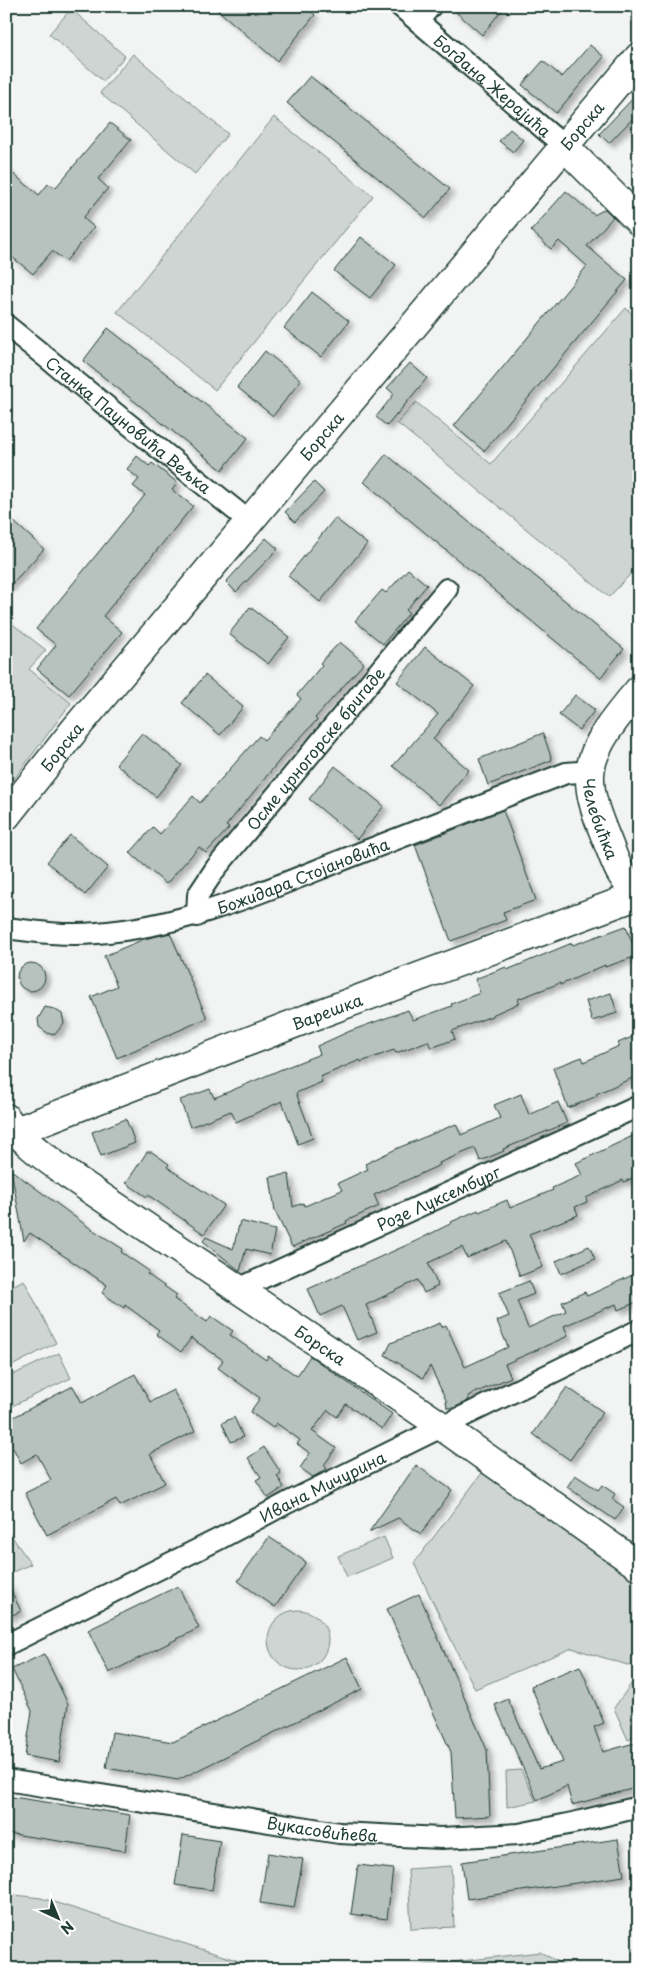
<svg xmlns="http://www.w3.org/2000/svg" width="645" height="1975" font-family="'Playpen Sans',sans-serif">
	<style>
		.green { fill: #ced5d3; stroke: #768984 }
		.building { fill: #b7c1bd; stroke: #1f3d34; filter: url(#shadow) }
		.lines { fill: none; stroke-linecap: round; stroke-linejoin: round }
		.street-casing { stroke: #1f3d34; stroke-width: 24 }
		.secondary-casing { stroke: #1f3d34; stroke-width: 31 }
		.street { stroke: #fff; stroke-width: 20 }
		.secondary { stroke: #fff; stroke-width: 28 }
		.labels { text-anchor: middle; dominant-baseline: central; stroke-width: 4.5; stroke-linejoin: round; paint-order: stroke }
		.street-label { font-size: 16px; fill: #1f3d34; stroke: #fff }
	</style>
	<defs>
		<filter id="shadow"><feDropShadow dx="4.5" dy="4.5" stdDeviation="2.5" flood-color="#0004"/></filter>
	</defs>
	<rect width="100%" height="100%" fill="#f2f3f3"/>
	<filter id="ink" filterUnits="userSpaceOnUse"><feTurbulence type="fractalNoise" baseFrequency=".02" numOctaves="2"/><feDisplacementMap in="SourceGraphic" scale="10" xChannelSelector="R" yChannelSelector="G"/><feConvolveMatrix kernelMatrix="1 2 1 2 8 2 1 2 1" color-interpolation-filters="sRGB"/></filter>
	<g filter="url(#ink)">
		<!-- green -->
		<g class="green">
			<path d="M71,9L125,56L103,81L49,34Z"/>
			<path d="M133,54L228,134L195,174L100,93Z"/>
			<path d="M274,117L373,196L215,390L117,312Z"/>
			<path d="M626,308L639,321V565L609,597L397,423L416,402L491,464Z"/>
			<path d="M6,619L46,650L29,669L71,703L6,790Z"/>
			<path d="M24,1280L56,1343L6,1369V1289Z"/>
			<path d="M59,1353L71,1378L12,1406L6,1395V1378Z"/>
			<path d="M482,1473L597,1550L639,1582V1665L634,1667L572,1648L475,1689L414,1563Z"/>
			<path d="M6,1528L31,1564L6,1575Z"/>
			<path d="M384,1537L393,1558L347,1577L338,1556Z"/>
			<circle cx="298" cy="1640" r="30"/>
			<path d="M639,1676V1736L628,1740L614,1708L636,1677Z"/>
			<path d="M521,1770L536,1801L507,1807L506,1771Z"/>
			<path d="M451,1866L454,1927L411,1929L408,1869Z"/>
			<path d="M6,1894L41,1898L264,1969H6Z"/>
			<path d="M540,1952L571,1969H391Z"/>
		</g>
		<!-- building -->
		<g class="building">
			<path d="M213,6H305L315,15L277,61Z"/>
			<path d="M449,6H505L482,35Z"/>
			<path d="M590,45L604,57L556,113L522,85L543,61L562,77Z"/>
			<path d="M310,76L450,189L426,218L287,103Z"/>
			<path d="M639,92V112L609,143L599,134Z"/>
			<path d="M110,123L131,140L98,179L108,188L83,218L94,227L66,261L52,251L33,274L6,252V168L39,195L48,184L56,187Z"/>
			<path d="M510,129L523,140L513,152L499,141Z"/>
			<path d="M566,191L594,215L605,209L613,217L587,246L627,280L484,451L454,426L587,266L559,241L551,249L531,231Z"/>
			<path d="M361,237L396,265L370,298L334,271Z"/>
			<path d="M312,292L349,321L321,357L284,328Z"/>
			<path d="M108,328L248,438L222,470L83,361Z"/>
			<path d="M265,351L301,380L273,416L237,387Z"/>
			<path d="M410,363L427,378L387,426L376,417L394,394L387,388Z"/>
			<path d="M386,454L624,649L600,678L364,482Z"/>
			<path d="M137,456L149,466L152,463L178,483L172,490L193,506L103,616L122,632L69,695L37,669L56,645L36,629L145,495L133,486L139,479L127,469Z"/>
			<path d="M314,482L324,492L295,522L285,512Z"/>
			<path d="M335,518L367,544L320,602L288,576Z"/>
			<path d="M12,520L44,549L6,590V526Z"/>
			<path d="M266,538L278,549L236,592L226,582Z"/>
			<path d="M408,569L427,585L406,610L409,613L383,644L355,621L382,590L386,593Z"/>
			<path d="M250,607L289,637L268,664L229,634Z"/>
			<path d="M340,642L364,663L315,718L317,720L283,756L226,826L229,828L206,853L199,847L166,884L130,853L153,827L160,834L193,796L200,803L259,736L264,740L301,699L297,695L322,665L320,663Z"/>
			<path d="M425,647L474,686L433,739L469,770L439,805L393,766L438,714L397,682Z"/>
			<path d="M205,675L243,707L220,735L182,703Z"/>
			<path d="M575,695L595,710L579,730L559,715Z"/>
			<path d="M142,733L182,765L156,797L116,764Z"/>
			<path d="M543,733L552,760L488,785L479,759Z"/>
			<path d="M335,766L384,806L357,839L309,799Z"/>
			<path d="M503,810L536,900L503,912L506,920L451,941L415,845Z"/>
			<path d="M70,835L108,867L85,895L47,862Z"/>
			<path d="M626,926L637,956L605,967V965L560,985V983L518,999L519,1003L492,1015V1016L452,1031L455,1039L431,1048L428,1041L396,1053L394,1050L361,1062L360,1060L320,1077L322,1082L296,1093L313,1138L298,1144L282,1101L236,1122L231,1111L190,1127L180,1100L210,1089L214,1098L282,1069L320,1054L317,1046L350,1031L408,1010L413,1020L452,1006L451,1004L480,993L475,979L506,967L507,970L572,943L573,945Z"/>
			<path d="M170,933L207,1018L117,1058L91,997L117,986L104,956L144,939Z"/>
			<circle cx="31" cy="977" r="14"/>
			<path d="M611,993L617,1013L592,1021L586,1001Z"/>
			<path d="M45,1007L54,1009L62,1014L64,1023L56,1033L49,1034L39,1027L38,1019Z"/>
			<path d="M639,1034V1075L596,1094L597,1096L568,1108L553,1068L582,1057L584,1062L619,1046L618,1043Z"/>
			<path d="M521,1094L529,1115L558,1102L567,1123L503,1149L504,1151L480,1161L475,1148L439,1163L440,1165L374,1195L379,1206L346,1221L347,1223L292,1247L275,1211L270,1177L289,1174L293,1207L303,1203L305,1206L342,1190L338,1183L368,1169L365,1164L398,1148L456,1124L461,1135L500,1118L494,1105Z"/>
			<path d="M126,1119L135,1143L101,1156L92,1132Z"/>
			<path d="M639,1133V1175L624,1182L623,1180L586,1198L587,1202L575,1207L578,1215L529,1234L543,1267L520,1276L506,1241L467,1258L462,1247L428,1263L438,1286L424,1293L418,1280L366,1305L377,1332L357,1340L342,1306L320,1316L308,1289L416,1241L452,1223L451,1222L478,1210L479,1212L507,1200L510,1208L553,1190L552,1188L582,1175L576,1163Z"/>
			<path d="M147,1152H152L169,1164L167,1167L224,1205L204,1234L148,1195L147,1197L126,1183Z"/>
			<path d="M11,1170L90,1228L123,1249L121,1252L149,1271L147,1274L177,1295L174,1299L207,1322L211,1316L233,1331L230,1335L266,1360L268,1356L297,1376L310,1356L392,1414L382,1429L346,1404L337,1417L328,1410L312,1431L336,1448L324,1465L327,1469L313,1477L300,1468L310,1453L297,1444L300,1440L276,1423L273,1428L250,1412L260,1398L218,1368L223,1360L191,1338L181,1352L156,1334L159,1330L125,1305L124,1308L102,1293L107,1285L30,1233L24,1241Z"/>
			<path d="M240,1221L275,1230L270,1255L246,1249L240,1271L203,1241L206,1237L233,1249Z"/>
			<path d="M589,1246L595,1259L561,1274L556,1261Z"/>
			<path d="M639,1272V1301L618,1310L616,1304L564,1326L568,1336L505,1364L511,1377L468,1396L469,1400L454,1408H447L446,1400L430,1366L423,1378L385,1355L391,1343L440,1323L442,1327L446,1325L465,1367L508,1347L497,1321L509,1316L499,1293L529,1281L534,1294L517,1301L528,1328L566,1311L562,1302L585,1292L587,1296Z"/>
			<path d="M135,1374L150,1402L173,1390L195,1431L150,1454L165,1483L120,1506L116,1499L47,1535L25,1493L51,1480L37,1454L21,1463L6,1435V1421L73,1386L82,1403Z"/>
			<path d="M567,1387L603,1412L570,1460L533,1434Z"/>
			<path d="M234,1417L243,1437L231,1442L222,1423Z"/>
			<path d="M264,1447L281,1473L277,1476L284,1487L268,1498L256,1480L261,1477L248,1458Z"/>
			<path d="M416,1465L452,1490L421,1534L398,1518L369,1532Z"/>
			<path d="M575,1475L598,1490L602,1485L615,1494L612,1499L624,1507L615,1520L567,1487Z"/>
			<path d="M269,1537L306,1562L275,1607L238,1581Z"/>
			<path d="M6,1580L21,1611L6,1618Z"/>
			<path d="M178,1586L199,1628L109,1673L88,1630Z"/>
			<path d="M419,1594L487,1750L490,1816L455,1818L451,1752L387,1609Z"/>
			<path d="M44,1654L68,1704L59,1762L25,1756L32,1711L12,1669Z"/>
			<path d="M347,1657L362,1689L178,1780L106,1768L112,1732L173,1742Z"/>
			<path d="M580,1666L604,1723L594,1727L603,1752L634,1743L639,1761V1787L572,1805L567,1786L537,1800L495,1705L508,1699L539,1769L563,1762L531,1686Z"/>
			<path d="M6,1796L130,1815L125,1851L6,1833Z"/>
			<path d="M183,1835L220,1841L212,1890L175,1885Z"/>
			<path d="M618,1839L624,1876L467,1899L462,1862Z"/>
			<path d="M268,1853L303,1859L294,1908L260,1903Z"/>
			<path d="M358,1865L393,1869L387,1919L351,1914Z"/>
		</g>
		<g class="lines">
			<!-- street casing -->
			<g class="street-casing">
				<g id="street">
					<path id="s1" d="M400,6L564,146"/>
					<path d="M418,21L431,6"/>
					<path id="s2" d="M6,325L250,522"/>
					<path id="s3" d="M197,916L198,895L216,868L447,589"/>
					<path id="s4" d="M6,928C36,932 67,936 97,933C189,926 266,890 350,857C422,829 494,801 566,773L579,772L590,774"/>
					<path id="s5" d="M238,1289L639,1106"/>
					<path id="s6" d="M6,1645L221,1538L289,1502L639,1330"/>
					<path id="s7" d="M6,1780L339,1833L441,1838L519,1834L573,1823L639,1807"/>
				</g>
			</g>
			<!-- secondary casing -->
			<g class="secondary-casing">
				<g id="secondary">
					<path d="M564,146L639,221"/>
					<path id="s8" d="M639,690C620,712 591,745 590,775C589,800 601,825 610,848C616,864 623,884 639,892"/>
					<path id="s9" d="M6,816L76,728L639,57"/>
					<path id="s10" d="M6,1118C23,1143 46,1158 69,1175L443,1427L639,1566"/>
					<path id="s11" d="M6,1135L327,1011L639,895"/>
				</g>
			</g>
			<!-- street -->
			<use href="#street" class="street"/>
			<!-- secondary -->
			<use href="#secondary" class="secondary"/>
		</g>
	</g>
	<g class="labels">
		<!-- street labels -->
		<g class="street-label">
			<text stroke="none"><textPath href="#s1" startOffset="122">Богдана Жерајића</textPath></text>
			<text stroke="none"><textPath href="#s9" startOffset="899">Борска</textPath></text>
			<text stroke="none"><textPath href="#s2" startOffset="158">Станка Пауновића Вељка</textPath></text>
			<text stroke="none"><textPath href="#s9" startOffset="494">Борска</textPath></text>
			<text stroke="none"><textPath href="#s9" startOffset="89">Борска</textPath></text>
			<text stroke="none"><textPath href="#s3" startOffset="209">Осме црногорске бригаде</textPath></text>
			<text stroke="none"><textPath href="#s8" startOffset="145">Челебићка</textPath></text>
			<text stroke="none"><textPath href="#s4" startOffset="306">Божидара Стојановића</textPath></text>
			<text stroke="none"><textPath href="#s11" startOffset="344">Варешка</textPath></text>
			<text stroke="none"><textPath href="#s5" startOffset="220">Розе Луксембург</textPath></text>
			<text stroke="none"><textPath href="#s10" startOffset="389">Борска</textPath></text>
			<text stroke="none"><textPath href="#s6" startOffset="354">Ивана Мичурина</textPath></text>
			<text stroke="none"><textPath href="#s7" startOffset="320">Вукасовићева</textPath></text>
		</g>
	</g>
	<!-- margin -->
	<rect width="645" height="1975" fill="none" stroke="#fff" stroke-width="25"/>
	<rect x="12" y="12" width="620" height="1950" fill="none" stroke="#1f3d34" stroke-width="2" filter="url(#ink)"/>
	<!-- north arrow -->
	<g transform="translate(58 1918) rotate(136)" stroke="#ffffff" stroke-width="4" paint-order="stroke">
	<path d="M0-4L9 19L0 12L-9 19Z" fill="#1f3d34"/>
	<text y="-8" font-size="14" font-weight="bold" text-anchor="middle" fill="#1f3d34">N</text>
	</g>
</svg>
